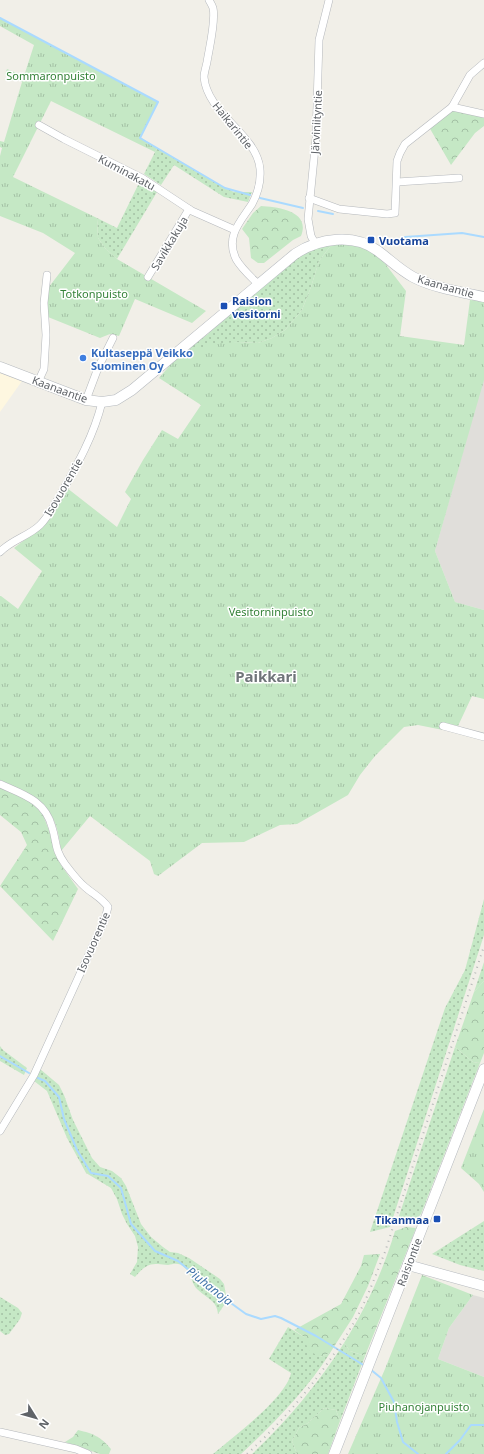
<svg xmlns="http://www.w3.org/2000/svg" width="484" height="1454" font-family="'Noto Sans',sans-serif">
	<style>
		.commercial { fill: #fef7e0 }
		.industrial { fill: #e0deda }
		.grass { fill: url(#grass-dots) }
		.forest { fill: url(#forest-crowns) }
		.park { fill: url(#park-tufts) }
		.lines { fill: none; stroke-linecap: round; stroke-linejoin: round }
		.stream { stroke: #aadaff; stroke-width: 2 }
		.street-casing { stroke: #b5b8bc; stroke-width: 8 }
		.secondary-casing { stroke: #b6babf; stroke-width: 11 }
		.street { stroke: #fff; stroke-width: 7 }
		.secondary { stroke: #fff; stroke-width: 10 }
		.rail { stroke: #b6b7b8; stroke-width: 2; stroke-dasharray: 1 5; stroke-linecap: butt }
		.transit-dot { fill: #1a4fb4; stroke: #fff; stroke-width: 1.5 }
		.shop-dot { fill: #3f7fe0; stroke: #fff; stroke-width: 1.5 }
		.labels { text-anchor: middle; dominant-baseline: central; stroke-width: 3; stroke-linejoin: round; paint-order: stroke }
		.park-label { font-size: 11px; fill: #348238; stroke: #fff }
		.street-label { font-size: 11px; fill: #5f6368; stroke: #fff }
		.transit-label { font-size: 11px; font-weight: bold; fill: #164399; stroke: #fff; text-anchor: start }
		.shop-label { font-size: 11px; font-weight: bold; fill: #366cbe; stroke: #fff; text-anchor: start }
		.water-label { font-size: 12px; font-style: italic; fill: #4174aa; stroke: #fff }
		.district-label { font-size: 15px; font-weight: bold; fill: #70757a; stroke: #fff }
	</style>
	<defs>
		<pattern id="grass-dots" width="8" height="8" patternUnits="userSpaceOnUse"><rect width="8" height="8" fill="#c5e8c5"/><path d="M2 2h.1M6 6h.1" fill="none" stroke="#a3c0a4" stroke-width="1.8" stroke-linecap="round"/></pattern>
		<pattern id="forest-crowns" width="20" height="18" patternUnits="userSpaceOnUse"><rect width="20" height="18" fill="#c5e8c5"/><path d="M2 6a3 3 0 1 1 6 0M12 15a3 3 0 1 1 6 0" fill="none" stroke="#a3c0a4"/></pattern>
		<pattern id="park-tufts" width="24" height="20" patternUnits="userSpaceOnUse"><rect width="24" height="20" fill="#c5e8c5"/><path d="M3 7l-1-3M5 7V3M7 7l1-3M15 17l-1-3M17 17v-4M19 17l1-3" fill="none" stroke="#a3c0a4"/></pattern>
	</defs>
	<rect width="100%" height="100%" fill="#f1efe8"/>
	<!-- commercial -->
	<path class="commercial" d="M0,373L22,381L0,412Z"/>
	<!-- industrial -->
	<g class="industrial">
		<path d="M483,380H484V610L455,602L435,551Z"/>
		<path d="M473,1295L484,1298V1377L438,1359L449,1328Z"/>
	</g>
	<!-- grass -->
	<g class="grass">
		<path d="M157,148L225,188L234,192H252L248,202L224,197L174,165L161,185L144,174Z"/>
		<path d="M140,181L157,192L117,259L105,248L98,238L97,218L117,228Z"/>
		<path d="M332,244L319,261L311,287L302,310L285,330L272,338L258,343L238,342L178,356L208,334L216,324L304,252Z"/>
		<path d="M484,899V935L390,1227L370,1232L445,1008L465,970Z"/>
		<path d="M484,962V981L474,992Z"/>
		<path d="M0,1046L3,1050L27,1068L24,1075L0,1061Z"/>
		<path d="M455,1047L473,1062L480,1063L421,1214L416,1220L406,1221L396,1225Z"/>
		<path d="M40,1069L59,1085L64,1095L73,1120L92,1158L100,1167L112,1171L121,1178L126,1186L141,1224L151,1237L163,1247L170,1252L178,1253L189,1258L220,1279L224,1284L227,1301L218,1314C217,1300 206,1298 197,1289C191,1283 192,1274 185,1268C179,1262 174,1264 168,1265C165,1265 161,1264 158,1264C147,1263 142,1269 135,1277L130,1274L137,1262L138,1247L135,1236L127,1224L122,1214L117,1199L111,1188L86,1173L67,1138L47,1091L34,1081Z"/>
		<path d="M484,1221V1271L460,1265L432,1254Z"/>
		<path d="M0,1297L18,1308L22,1313L20,1319L9,1334L5,1335L0,1331Z"/>
		<path d="M288,1327L304,1337L320,1357L330,1353C306,1391 274,1423 241,1454H213C233,1437 286,1398 291,1373L269,1359Z"/>
		<path d="M344,1343L350,1351L365,1356L340,1421L336,1410L324,1408L308,1423L299,1428L292,1441L297,1454H252C287,1421 318,1384 344,1343Z"/>
	</g>
	<!-- forest -->
	<g class="forest">
		<path d="M450,109L484,113V126L475,133L451,165L429,127Z"/>
		<path d="M261,206C278,207 311,211 301,236L293,240L264,263H258L251,258L249,238L242,229L253,213Z"/>
		<path d="M0,787L35,803L43,815L50,833L54,851L61,865L78,889L53,941L0,886L27,845L21,832L0,815Z"/>
		<path d="M484,981V1053L480,1063L473,1062L455,1047L474,992Z"/>
		<path d="M406,1227L416,1228L365,1356L350,1351L344,1343C366,1308 383,1271 395,1231Z"/>
		<path d="M380,1254L368,1286L353,1317L330,1353L320,1357L308,1350L304,1337L294,1330L341,1304L361,1266L364,1255Z"/>
		<path d="M324,1408L336,1410L340,1421L328,1454H297L292,1441L299,1428L308,1423Z"/>
		<path d="M78,1430C94,1434 100,1436 111,1449L109,1454H100L65,1442L73,1437Z"/>
	</g>
	<!-- park -->
	<g class="park">
		<path d="M0,18L158,102L140,137L157,148L155,152L51,101L13,177L97,218L98,238L105,248L117,259L206,311L192,323L135,299L119,336L110,334L100,338L48,317L45,292L75,253L43,233L0,216V156L2,148L0,147V141L4,142L22,82L5,74L7,69L24,76L34,45L0,26Z"/>
		<path d="M332,244L359,246L380,257L406,291L400,336L464,345L470,300L484,301V380L435,551L455,602L484,610V699L472,696L458,726L444,723L443,730L418,725L404,727L375,756L360,775L348,795L297,824L280,825L244,842L202,843L158,876L154,874L150,861L90,816L61,851C60,844 59,836 57,829C50,801 24,791 0,780V596H1L18,609L42,571L14,548L39,529L67,488L117,527L131,499L125,492L143,460L162,430L178,439L201,405L159,378L178,356L211,344L238,342L258,343L272,338L285,330L302,310L311,287L319,261Z"/>
		<path d="M484,1109V1192L479,1184L461,1168Z"/>
		<path d="M422,1275L473,1295L449,1328L438,1359L484,1377V1454H348L385,1369Z"/>
	</g>
	<g class="lines">
		<!-- stream -->
		<g class="stream">
			<path d="M0,18L158,102L140,138L225,188L250,195"/>
			<path d="M260,198L303,208"/>
			<path d="M318,211L333,214"/>
			<path d="M405,237L462,233L484,237"/>
			<path d="M0,1056L29,1073"/>
			<path d="M38,1078L45,1081L59,1097L64,1119L77,1150L91,1173L108,1176L121,1188L131,1224L155,1251L178,1261L217,1293L246,1314L261,1319L275,1316L281,1318L316,1336L365,1366"/>
			<path d="M370,1369L381,1378L394,1402L397,1422L403,1442L418,1454"/>
			<path d="M446,1454L460,1440L471,1425H484"/>
		</g>
		<!-- street casing -->
		<g class="street-casing">
			<g id="street">
				<path d="M209,0C210,2 212,5 213,8C216,21 209,49 207,62C206,67 204,73 204,77C207,114 257,134 260,169C261,181 258,193 252,204C241,221 225,236 236,259C241,268 251,277 258,284"/>
				<path d="M452,107L484,114"/>
				<path d="M39,125L64,139L142,178L192,211L235,230"/>
				<path d="M397,182L459,178"/>
				<path d="M309,198L339,209L387,214L395,213L397,161L400,153L405,144L452,107L470,75L484,63"/>
				<path d="M315,243L311,236L308,219L316,138L319,40L329,0"/>
				<path d="M148,277L189,209"/>
				<path d="M38,382L44,369L46,335L44,303L47,275"/>
				<path d="M86,400L98,368L113,338"/>
				<path d="M0,552C11,540 29,536 40,525C48,517 54,506 59,497C76,467 94,436 102,402"/>
				<path d="M443,726L484,737"/>
				<path d="M0,784C22,794 45,800 52,827C57,842 54,849 65,864C71,872 78,881 85,887C93,894 102,898 108,907L105,919L34,1075L0,1131"/>
				<path d="M0,1432L76,1449L88,1454"/>
			</g>
		</g>
		<!-- secondary casing -->
		<g class="secondary-casing">
			<g id="secondary">
				<path d="M0,367L86,400L102,402L116,400L132,390L295,254C319,238 354,233 378,251C390,260 400,270 413,277C434,288 461,292 484,297"/>
				<path d="M408,1265L484,1286"/>
				<path d="M334,1454L484,1069"/>
			</g>
		</g>
		<!-- street -->
		<use href="#street" class="street"/>
		<!-- secondary -->
		<use href="#secondary" class="secondary"/>
		<!-- rail -->
		<path class="rail" d="M247,1454C290,1415 327,1369 356,1319C368,1297 376,1274 385,1252L484,946"/>
	</g>
	<!-- markers -->
	<g class="transit-dot">
		<rect x="367" y="236" width="8" height="8" rx="2"/>
		<rect x="220" y="302" width="8" height="8" rx="2"/>
		<rect x="433" y="1215" width="8" height="8" rx="2"/>
	</g>
	<circle class="shop-dot" cx="83" cy="358" r="4"/>
	<g class="labels">
		<!-- park labels -->
		<g class="park-label">
			<text x="51" y="75">Sommaronpuisto</text>
			<text x="94" y="293">Totkonpuisto</text>
			<text x="271" y="611">Vesitorninpuisto</text>
			<text x="424" y="1406">Piuhanojanpuisto</text>
		</g>
		<!-- street labels -->
		<g class="street-label">
			<text transform="translate(316 122) rotate(-87)">Järviniityntie</text>
			<text transform="translate(233 125) rotate(51)">Haikarintie</text>
			<text transform="translate(127 172) rotate(28)">Kuminakatu</text>
			<text transform="translate(169 243) rotate(-59)">Savikkakuja</text>
			<text transform="translate(446 286) rotate(16)">Kaanaantie</text>
			<text transform="translate(60 389) rotate(20)">Kaanaantie</text>
			<text transform="translate(63 487) rotate(-60)">Isovuorentie</text>
			<text transform="translate(93 942) rotate(-66)">Isovuorentie</text>
			<text transform="translate(409 1262) rotate(-69)">Raisiontie</text>
		</g>
		<!-- transit labels -->
		<g class="transit-label">
			<text x="379" y="240">Vuotama</text>
			<text x="232" y="300">Raision<tspan x="232" dy="13">vesitorni</tspan></text>
			<text x="429" y="1219" text-anchor="end">Tikanmaa</text>
		</g>
		<!-- shop labels -->
		<g class="shop-label">
			<text x="91" y="352">Kultaseppä Veikko<tspan x="91" dy="13">Suominen Oy</tspan></text>
		</g>
		<!-- water labels -->
		<g class="water-label">
			<text transform="translate(210 1286) rotate(38)">Piuhanoja</text>
		</g>
		<!-- district labels -->
		<g class="district-label">
			<text x="266" y="676">Paikkari</text>
		</g>
	</g>
	<!-- north arrow -->
	<g transform="translate(36 1418) rotate(127)" stroke="#ffffff" stroke-width="3" paint-order="stroke">
	<path d="M0-3L7 15L0 10L-7 15Z" fill="#5f6368"/>
	<text y="-6" font-size="11" font-weight="bold" text-anchor="middle" fill="#5f6368">N</text>
	</g>
</svg>
